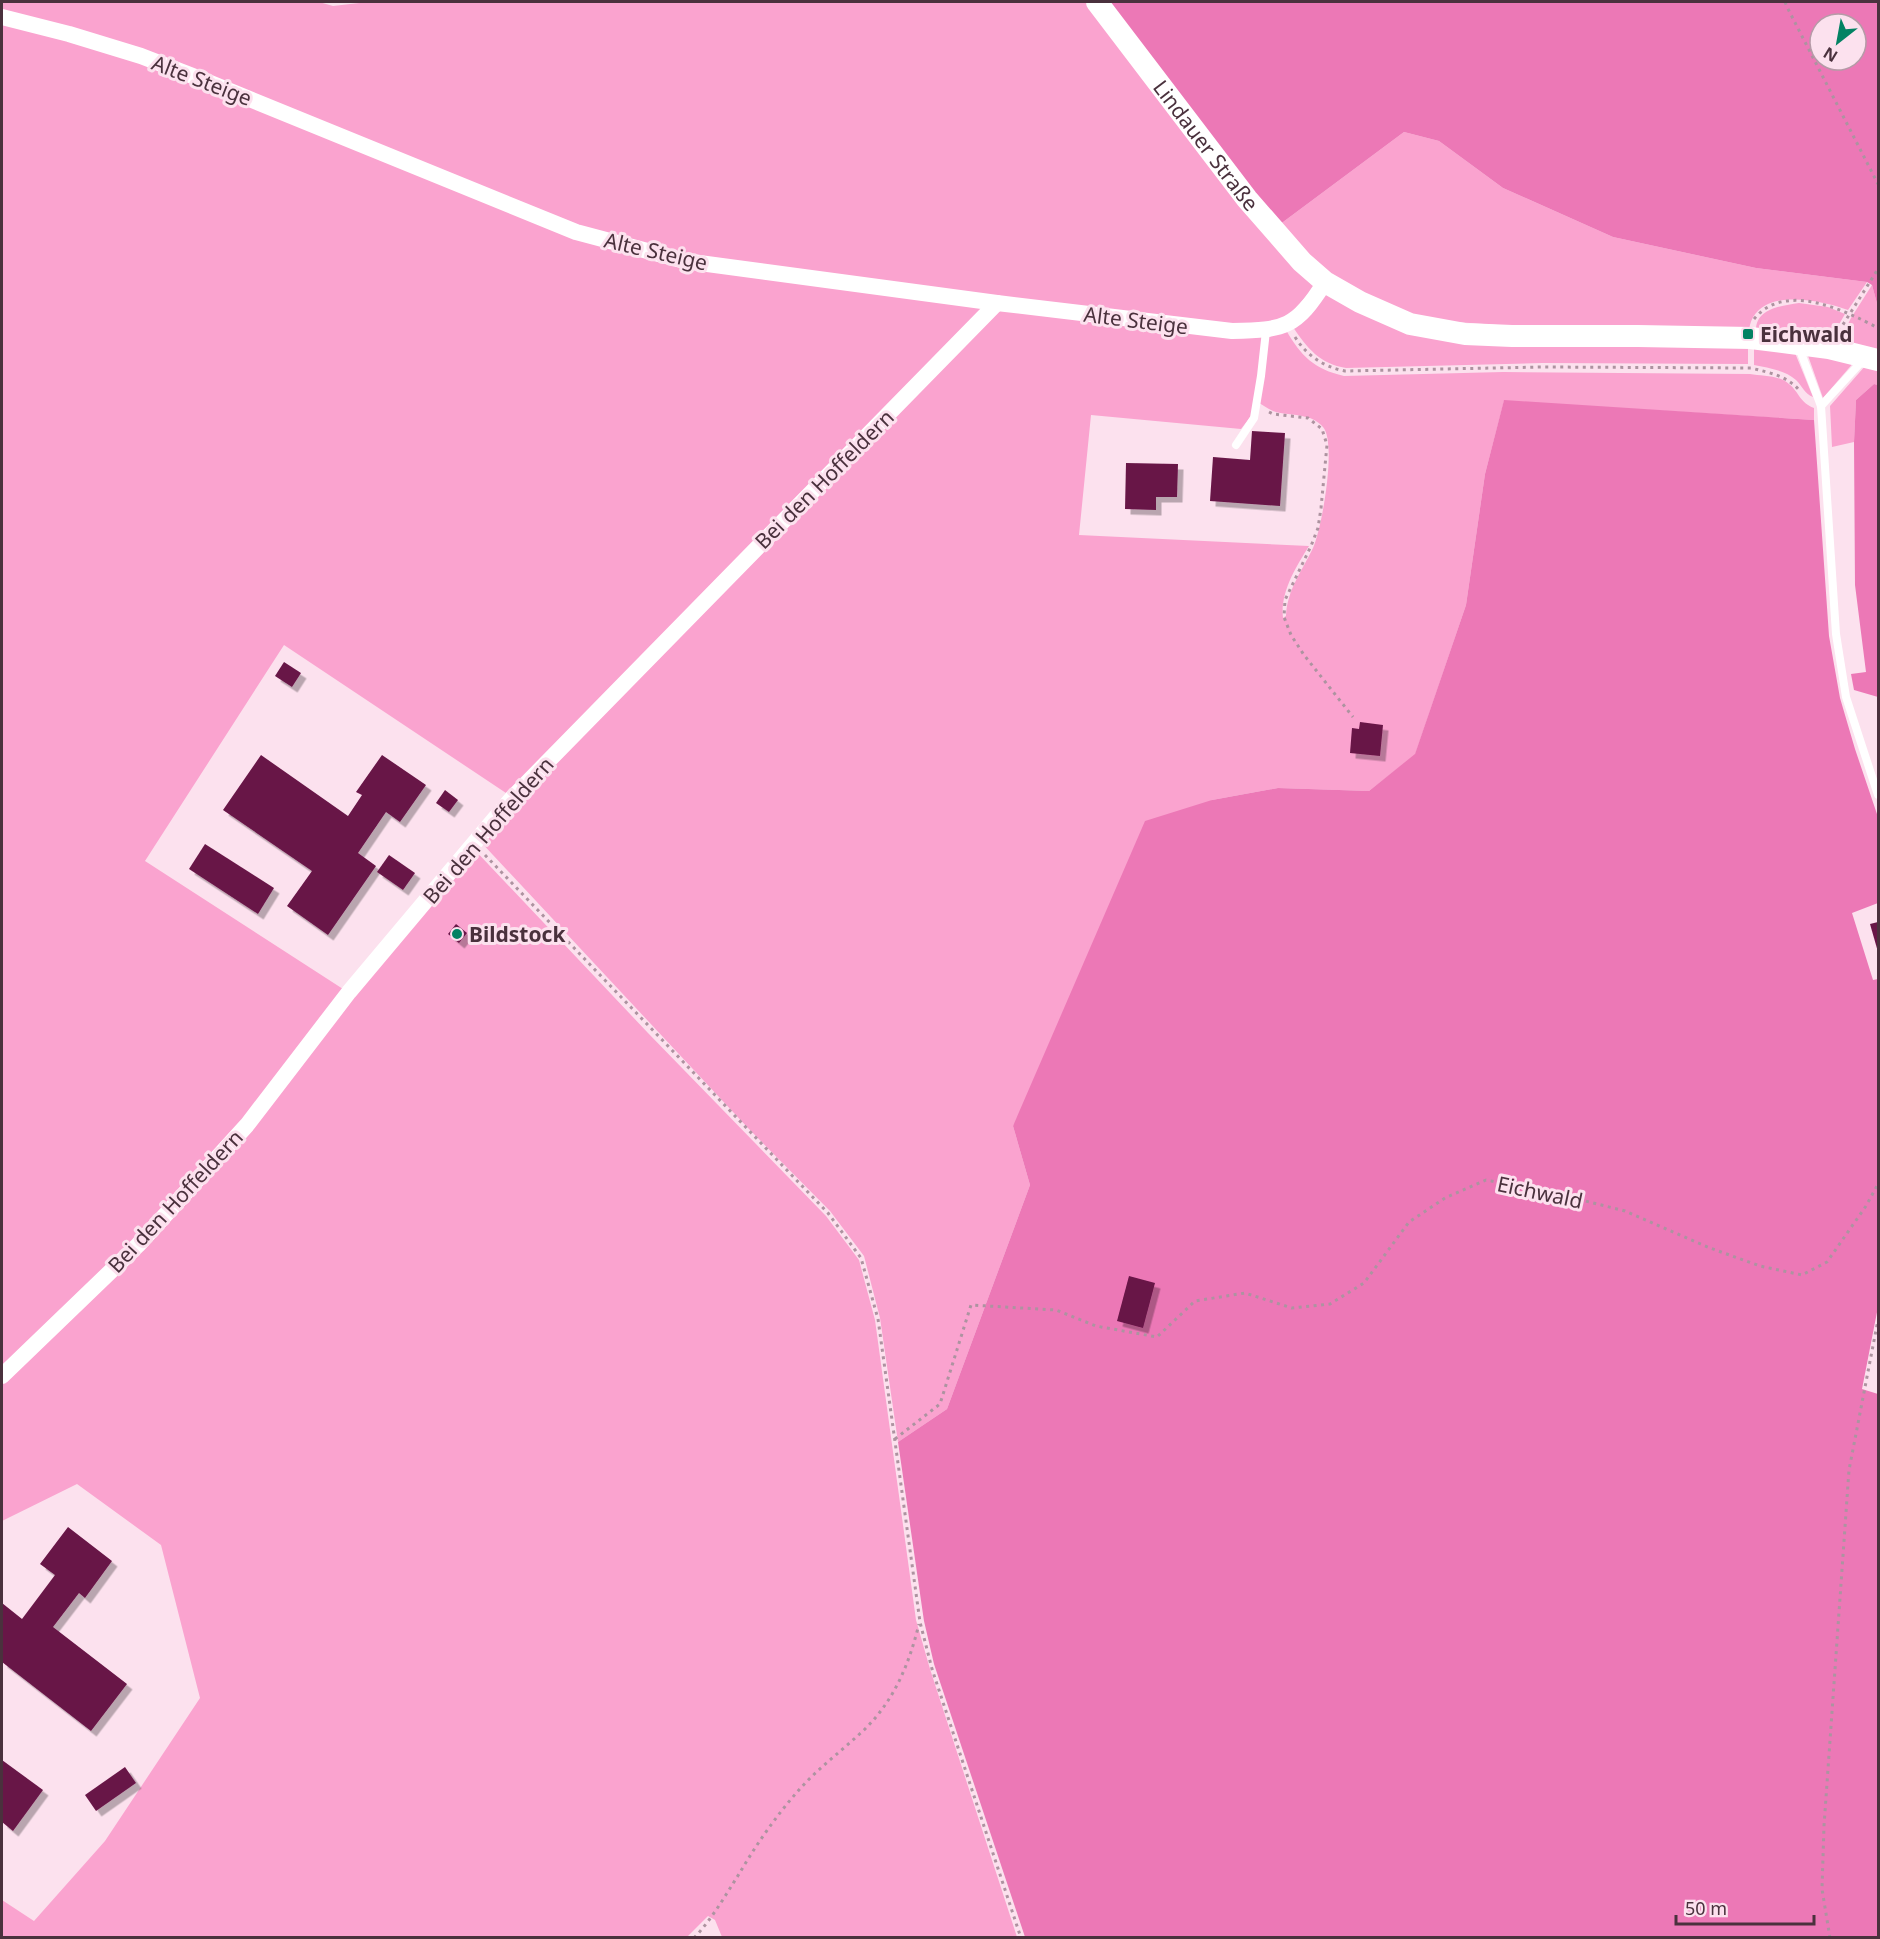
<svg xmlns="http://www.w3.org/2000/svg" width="1880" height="1939" font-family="'Noto Sans',sans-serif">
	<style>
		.green { fill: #faa3cf }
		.forest { fill: #ec78b6; fill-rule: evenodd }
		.building { fill: #681547; filter: url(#shadow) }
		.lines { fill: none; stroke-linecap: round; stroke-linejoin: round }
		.path { stroke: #ad93a0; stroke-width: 3; stroke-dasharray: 3 4.5; stroke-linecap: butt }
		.service { stroke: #fff; stroke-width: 8 }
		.minor { stroke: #fff; stroke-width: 16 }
		.secondary { stroke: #fff; stroke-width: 22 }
		.poi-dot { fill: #038263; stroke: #fce1ee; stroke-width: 2 }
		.labels { text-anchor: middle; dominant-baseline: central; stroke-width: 6; stroke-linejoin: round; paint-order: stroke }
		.street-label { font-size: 21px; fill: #4a313d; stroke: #fce1ee }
		.poi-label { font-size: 21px; font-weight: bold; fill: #4a313d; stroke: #fce1ee; text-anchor: start }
	</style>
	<defs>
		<filter id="shadow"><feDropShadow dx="5.5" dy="5.5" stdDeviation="0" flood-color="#0004"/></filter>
	</defs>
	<rect width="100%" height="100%" fill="#fce1ee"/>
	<!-- green -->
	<g class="green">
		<path d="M2,2H319L333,6L368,2H1088L1317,284L1284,321L1232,327L686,257L577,228L205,75L2,13Z"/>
		<path d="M2,23L139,61L574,238L988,307L509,795L284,645L145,861L343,989L242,1122L134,1241L2,1369Z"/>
		<path d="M1404,132L1439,141L1503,188L1613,237L1756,268L1867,282L1848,310C1819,299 1754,286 1749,331H1583L1414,319L1328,277L1279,225Z"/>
		<path d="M1872,285L1878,307V352L1839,342L1851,318Z"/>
		<path d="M1327,291L1407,329L1748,345V364L1542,363L1346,368C1320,364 1307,348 1293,327Z"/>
		<path d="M1799,303L1828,307L1845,314L1830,340L1756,330C1756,308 1781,306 1799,303Z"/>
		<path d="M999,308L1262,336L1259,376L1251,416L1241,429L1091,415L1079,535L1309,546C1296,567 1280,592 1283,618L1286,616C1287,590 1302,571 1313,548C1322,528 1337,443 1323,427C1311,413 1292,416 1276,412C1270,410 1264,406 1259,403L1269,334L1286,330C1301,356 1314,369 1344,376L1503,372L1750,374C1762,376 1779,375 1789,384C1799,392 1800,403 1814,408V420L1504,401L1485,474L1466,605L1415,755L1369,791L1278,788L1212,800L1013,1126L1030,1185L947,1409L898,1442L880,1318L864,1256L830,1211L748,1128L479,840Z"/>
		<path d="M1754,344L1793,348L1813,397C1805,394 1802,386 1796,380C1785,370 1768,368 1754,365Z"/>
		<path d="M1806,350L1855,361L1823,398Z"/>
		<path d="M1866,365L1878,369V385L1874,384L1856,400L1854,442L1832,447L1830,406Z"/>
		<path d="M472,847L648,1033L826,1216L859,1260L875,1320L916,1620L930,1669L1017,1937H722L715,1920L708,1916L687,1937L682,1938L2,1937V1900L34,1921L105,1841L200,1698L161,1545L77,1484L2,1521V1383L141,1249Z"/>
	</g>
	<!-- forest -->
	<g class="forest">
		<path d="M1103,2H1878V307L1872,285L1867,282L1756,268L1613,237L1503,188L1439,141L1404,132L1279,225ZM1820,24H1856V60H1820Z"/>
		<path d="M1874,384L1878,385V697L1854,690L1851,674L1866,672L1855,585L1854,442L1856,400Z"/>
		<path d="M1504,400L1814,420L1829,636L1840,698L1855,749L1878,817V903L1852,913L1873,980L1878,979V1307L1862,1389L1878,1394V1937H1025L934,1664L924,1621L898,1442L947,1409L1030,1185L1013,1126L1145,821L1212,800L1278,788L1369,791L1415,754L1466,605L1485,474Z"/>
	</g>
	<!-- building -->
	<g class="building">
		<path d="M1252,431L1285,433L1280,506L1210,501L1213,457L1250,460Z"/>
		<path d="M1126,463L1178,464L1177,497H1156V510L1125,509Z"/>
		<path d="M284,662L301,673L292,687L275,676Z"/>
		<path d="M1360,722L1383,725L1380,756L1350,753L1352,728L1359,729Z"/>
		<path d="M261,755L348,816L362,795L356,792L382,755L426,785L400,822L386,812L358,853L376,866L328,935L287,906L312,871L223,810Z"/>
		<path d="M445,790L458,800L449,812L436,803Z"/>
		<path d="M205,844L274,888L258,914L189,869Z"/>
		<path d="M389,855L415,873L403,890L377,872Z"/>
		<path d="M1878,922V952L1870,924Z"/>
		<path d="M456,924L467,933L459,943L448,934Z"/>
		<path d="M1129,1276L1155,1283L1143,1328L1117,1321Z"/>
		<path d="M68,1527L112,1561L85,1598L79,1593L53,1627L127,1684L91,1731L2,1662V1603L22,1619L55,1575L40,1564Z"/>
		<path d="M2,1760L43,1790L13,1831L2,1822Z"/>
		<path d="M125,1767L136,1783L96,1811L85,1795Z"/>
	</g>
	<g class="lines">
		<!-- path -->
		<g class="path">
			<path d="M1785,2L1787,7L1878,184"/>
			<path d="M1754,319C1785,281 1844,310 1878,328"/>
			<path d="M1839,331L1878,269"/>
			<path d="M1295,337C1307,356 1324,367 1345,371L1543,367L1751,368C1770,373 1786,375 1800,391"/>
			<path d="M1269,412L1273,414L1308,418L1322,429L1327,445L1321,508L1318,528L1311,546L1285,600L1284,617L1291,635L1304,655L1353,717"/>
			<path d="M485,855L828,1213L861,1258L878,1319L920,1622L932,1669L1021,1938"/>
			<path d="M895,1439L940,1404L971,1305L1056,1310L1096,1326L1157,1337L1195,1301L1245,1293L1292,1308L1330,1304L1364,1283L1409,1222L1445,1198L1486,1180L1558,1194L1625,1211L1710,1248L1760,1266L1802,1275L1827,1262L1866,1206L1878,1184"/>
			<path d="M694,1938C712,1919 725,1896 739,1874C756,1845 776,1816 798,1791C818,1768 843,1750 865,1729C895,1699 909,1664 919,1624"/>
			<path d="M1830,1938L1822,1889L1824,1826L1849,1470L1878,1320"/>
		</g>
		<!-- service -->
		<g class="service">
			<path d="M1798,345L1821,406L1836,634L1846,697L1878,795"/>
			<path d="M1821,406L1864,359"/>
			<path d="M1236,445L1254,418L1261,376L1266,331"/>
		</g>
		<!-- minor -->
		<g class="minor">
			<path d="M2,17L69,34L141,56L203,80L576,232L685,261L997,303L1232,331C1285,330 1296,328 1325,282"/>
			<path d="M2,1376L138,1245L247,1125L349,992L513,797L997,303"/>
		</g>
		<!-- secondary -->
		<path class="secondary" id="s1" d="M1097,2L1247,199L1302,262L1325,282L1360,302L1410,324L1465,334L1512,336H1638L1751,338L1829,348L1878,360"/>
	</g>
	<!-- markers -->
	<g class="poi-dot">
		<rect x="1742" y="328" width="12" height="12" rx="3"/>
		<circle cx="457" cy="934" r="6"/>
	</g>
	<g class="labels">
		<!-- street labels -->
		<g class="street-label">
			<text transform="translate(202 80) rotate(21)">Alte Steige</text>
			<text stroke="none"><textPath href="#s1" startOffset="180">Lindauer Straße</textPath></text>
			<text transform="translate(656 251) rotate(13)">Alte Steige</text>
			<text transform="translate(1136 320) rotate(7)">Alte Steige</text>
			<text transform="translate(824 479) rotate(-45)">Bei den Hoffeldern</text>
			<text transform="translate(488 830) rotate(-49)">Bei den Hoffeldern</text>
			<text transform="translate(1540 1192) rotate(12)">Eichwald</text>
			<text transform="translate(175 1201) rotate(-47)">Bei den Hoffeldern</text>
		</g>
		<!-- poi labels -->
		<g class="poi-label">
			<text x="1760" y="334">Eichwald</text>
			<text x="469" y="934">Bildstock</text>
		</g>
	</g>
	<!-- border -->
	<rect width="1880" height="1939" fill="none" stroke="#4a313d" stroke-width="6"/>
	<!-- north arrow -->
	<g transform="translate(1838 42) rotate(211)"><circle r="28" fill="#fce1ee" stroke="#b59ba7" stroke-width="1.5"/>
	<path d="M0-4.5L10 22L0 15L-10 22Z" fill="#038263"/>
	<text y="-9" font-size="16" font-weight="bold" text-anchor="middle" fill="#4a313d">N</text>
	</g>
	<!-- scale -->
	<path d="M1676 1915v9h138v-9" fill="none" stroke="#4a313d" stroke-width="3"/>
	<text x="1685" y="1915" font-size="18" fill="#4a313d" stroke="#fce1ee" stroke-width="4.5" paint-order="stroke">50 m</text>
</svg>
